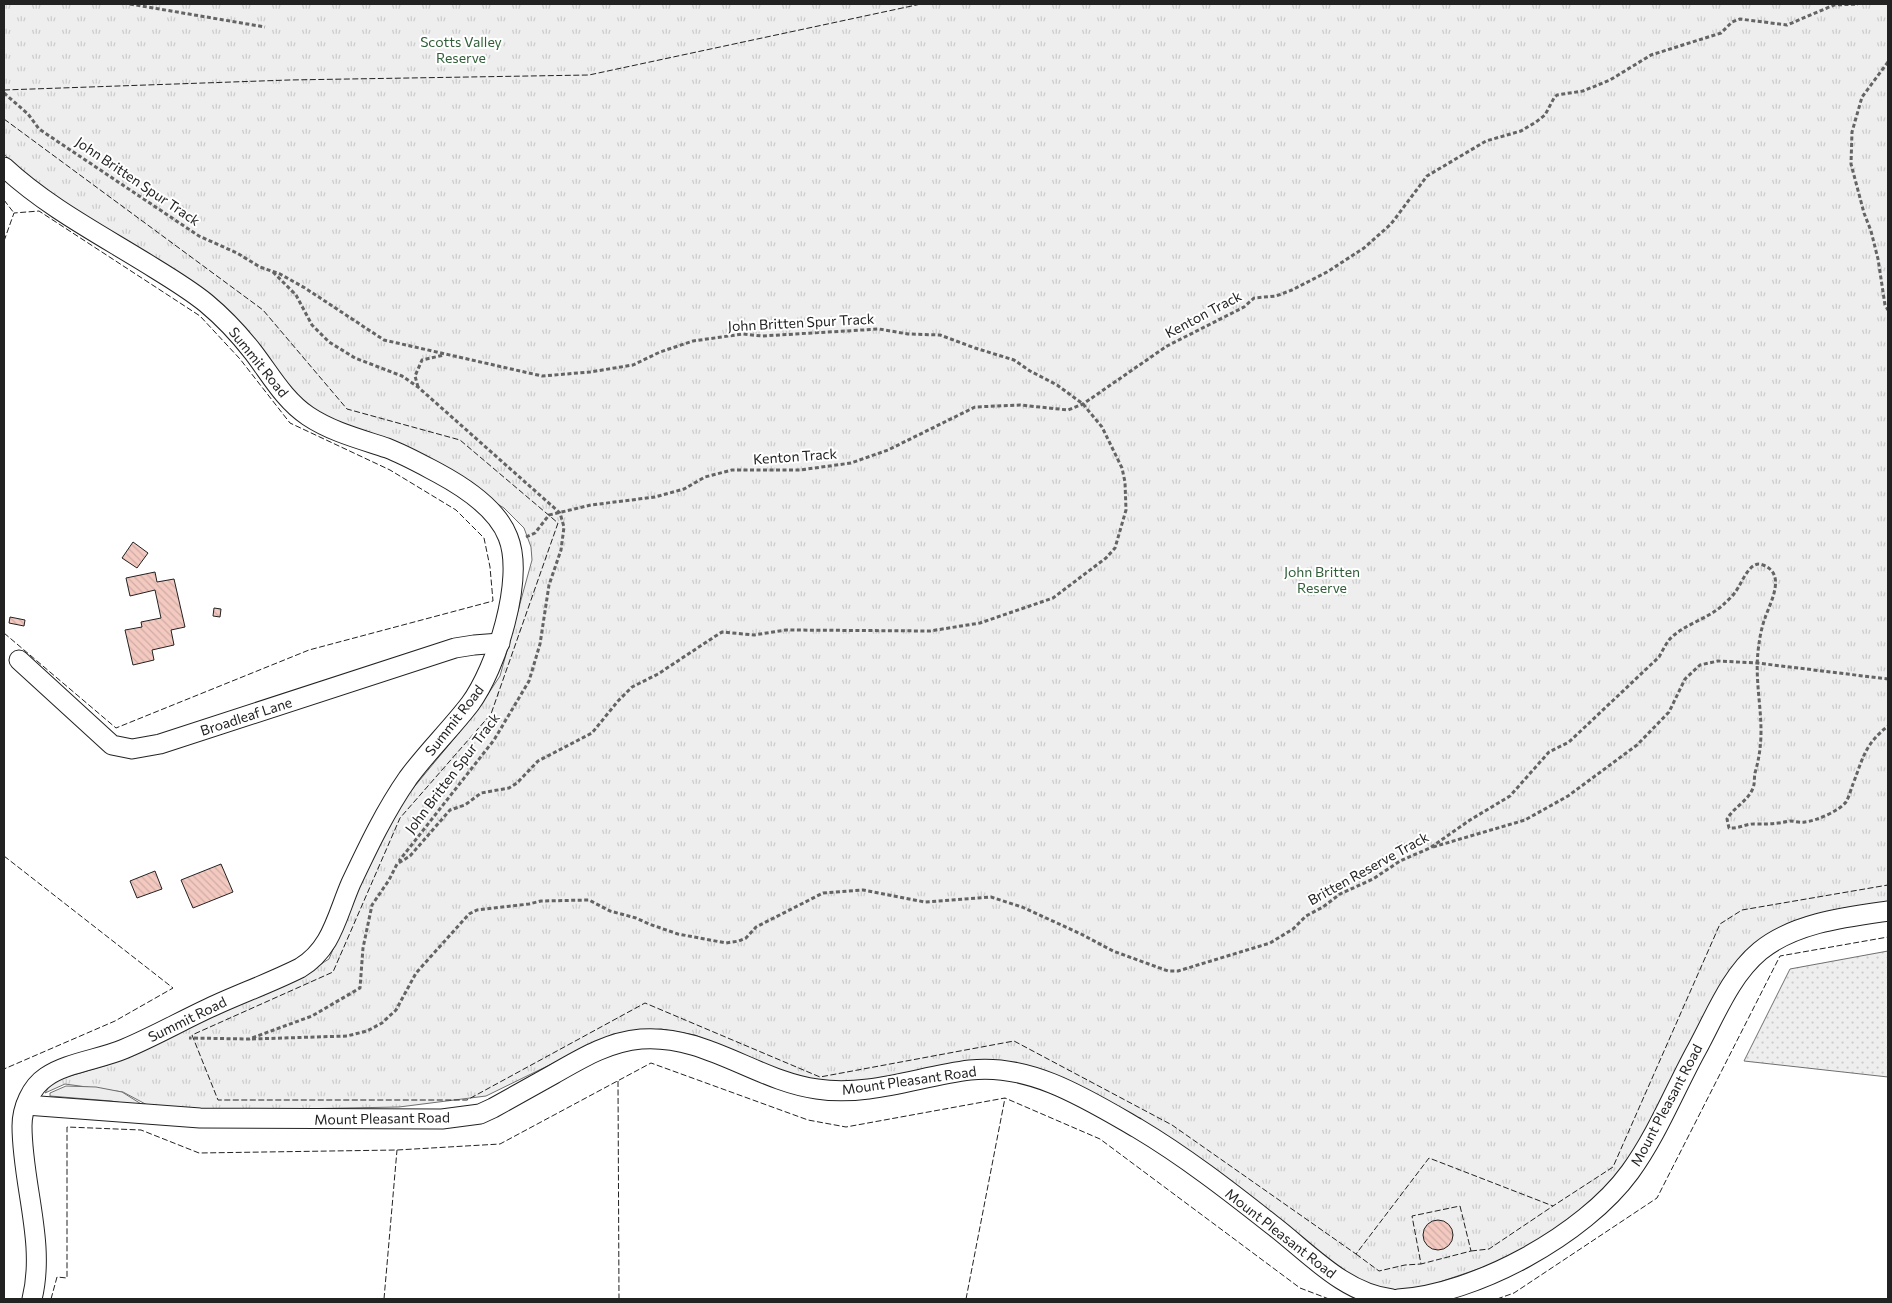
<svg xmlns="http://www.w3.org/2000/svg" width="1892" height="1303" font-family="Commissioner,sans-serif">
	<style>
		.grass { fill: url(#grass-dots); stroke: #6f6f6f }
		.park { fill: url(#park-tufts); stroke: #6f6f6f }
		.parking { fill: #ededed; stroke: #6f6f6f }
		.building { fill: url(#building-back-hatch); stroke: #222 }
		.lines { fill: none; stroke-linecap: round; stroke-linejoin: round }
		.minor-casing { stroke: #222; stroke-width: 21 }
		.path { stroke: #646464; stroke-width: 3; stroke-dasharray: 4 2.5; stroke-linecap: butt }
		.minor { stroke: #fff; stroke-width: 19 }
		.fence { stroke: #222; stroke-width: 1; stroke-dasharray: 6 2.5; stroke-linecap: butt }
		.labels { text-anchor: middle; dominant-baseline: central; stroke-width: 4; stroke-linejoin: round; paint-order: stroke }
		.park-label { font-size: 14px; fill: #2f5e38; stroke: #fff }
		.street-label { font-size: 14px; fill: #222; stroke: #fff }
	</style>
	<defs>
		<pattern id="grass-dots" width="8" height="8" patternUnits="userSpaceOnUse" patternTransform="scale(1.25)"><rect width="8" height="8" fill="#eee"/><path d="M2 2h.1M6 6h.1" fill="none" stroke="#ccc" stroke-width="1.8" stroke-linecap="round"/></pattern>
		<pattern id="park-tufts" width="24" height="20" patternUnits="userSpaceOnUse" patternTransform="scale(1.25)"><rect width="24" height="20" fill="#eee"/><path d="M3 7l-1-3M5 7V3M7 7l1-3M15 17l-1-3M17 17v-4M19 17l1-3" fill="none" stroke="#ccc"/></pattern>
		<pattern id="building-back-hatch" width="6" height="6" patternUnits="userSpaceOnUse" patternTransform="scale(1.25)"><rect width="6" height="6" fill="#f3c9c0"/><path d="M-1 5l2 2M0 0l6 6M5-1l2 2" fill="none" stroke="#d0aca5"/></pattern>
	</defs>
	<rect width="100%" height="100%" fill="#fff"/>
	<!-- grass -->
	<path class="grass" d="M1888,951V1077L1744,1061L1790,969Z"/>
	<!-- park -->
	<path class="park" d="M4,4H1888V905L1778,930L1671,1080L1640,1140L1610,1186L1577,1215L1545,1238L1496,1263L1419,1289L1395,1292L1371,1289L1057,1079L1025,1065L994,1061L881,1080L828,1084L793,1077L695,1035L661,1029L613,1034L486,1096L399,1107L183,1111L151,1107L123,1092L65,1084L45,1093L53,1081L107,1065L308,972L329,959L376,844L391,815L476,712L500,676L532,560L531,547L524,528L504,508L433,464L331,421L295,397L257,349L45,194L4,154Z"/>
	<!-- parking -->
	<path class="parking" d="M66,1086L96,1087L122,1092L146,1107L111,1101L50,1096V1093Z"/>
	<!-- building -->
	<g class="building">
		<path d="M133,542L148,553L137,568L122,558Z"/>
		<path d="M155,572L157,582L174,579L185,627L171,630L174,645L152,650L154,660L133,665L125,630L142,627L141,622L161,618L155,590L130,596L126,578Z"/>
		<path d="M214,608L221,609L220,617L213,616Z"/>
		<path d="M10,617L25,620L24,626L9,623Z"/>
		<path d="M221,864L233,892L193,908L181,880Z"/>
		<path d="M155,871L162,889L137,898L130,881Z"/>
		<circle cx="1438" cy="1235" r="15"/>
	</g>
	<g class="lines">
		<!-- minor casing -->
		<g class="minor-casing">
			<g id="minor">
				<path d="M4,167C48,208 103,236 154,268C172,279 190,290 206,303C224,318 239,334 253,352C270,374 284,400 308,416C332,432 360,439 387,448C405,455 421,464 438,473C464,487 497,508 508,537C525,579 496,669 470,704C450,730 427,752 408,778C385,811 368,847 351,883C337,915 332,949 300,968C270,983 239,994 209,1008C181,1021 153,1037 124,1049C101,1059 65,1063 46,1077C31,1087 22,1108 22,1126C22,1184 46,1243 32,1299"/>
				<path d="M19,660L112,745L132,749L160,744L455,648L474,645L500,643"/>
				<path d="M26,1105L200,1118L442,1119L480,1114L493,1108C513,1097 534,1085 554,1074C582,1058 608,1042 641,1039C705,1034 757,1081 817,1089C869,1097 920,1076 970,1070C1030,1063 1087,1099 1137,1128C1184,1156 1228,1190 1271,1224C1308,1252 1343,1293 1392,1299"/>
				<path d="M1398,1299C1476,1294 1584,1235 1630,1172C1657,1135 1675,1089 1697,1049C1715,1016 1730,976 1760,951C1794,923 1846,917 1888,911"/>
			</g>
		</g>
		<!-- path -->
		<g class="path">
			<path d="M130,4L265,27"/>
			<path d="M1888,62L1862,97L1852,132L1851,164L1864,213L1871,231L1878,259L1885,305L1888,310"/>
			<path d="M4,93L28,114L39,129L199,236L237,253L260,267L280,274L305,288L384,340L542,376L590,372L633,365L660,352L693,341L743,334L762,336L879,329L908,334L940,335L975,348L1014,360L1030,371L1057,385L1083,404L1102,427L1122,468L1125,482L1126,510L1115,548L1106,558L1053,598L980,623L930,631L786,630L754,635L722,632L714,637L658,674L632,687L618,701L592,733L538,761L517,783L509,788L481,793L465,805L450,810L410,856L397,864L389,880L372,905L363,948L360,988L312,1016L249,1039L189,1038"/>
			<path d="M273,272L296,295L312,325L329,342L355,358L402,376L418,387L560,513L564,527L561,550L549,585L540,644L529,681L494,740L399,861"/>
			<path d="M418,387L415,376L422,360L444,355"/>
			<path d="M526,537L535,533L549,515L591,505L655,497L684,489L705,477L732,470H800L851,463L888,450L975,407L1020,405L1068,410L1083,404L1167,346L1244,307L1254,298L1276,296L1292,290L1327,272L1364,248L1391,224L1427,176L1486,141L1521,131L1536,122L1545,115L1554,98L1557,95L1583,91L1610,80L1651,55L1721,33L1732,22L1740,19L1787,25L1834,5L1858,4"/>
			<path d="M1433,847L1525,820L1568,796L1637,745L1669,712L1685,679L1700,665L1718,661L1757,663L1888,679"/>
			<path d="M252,1039L347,1036L367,1031L382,1023L396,1010L416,973L469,914L477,910L529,904L541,901L589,900L610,911L636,918L649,924L678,934L726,943L739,941L746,938L756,927L823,893L863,890L925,902L991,897L1022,907L1081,934L1113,951L1168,971H1178L1270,943L1293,929L1306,916L1323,907L1340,894L1373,879L1400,861L1430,848L1470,820L1510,796L1549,752L1569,742L1659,657C1662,652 1665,645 1669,640C1682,625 1708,619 1723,605C1727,601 1733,596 1736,591C1742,583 1750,559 1763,565C1787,574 1770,603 1765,618C1762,626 1760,636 1759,644C1754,675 1761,702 1761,731C1761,746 1759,759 1755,773C1754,777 1755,783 1753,788C1748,801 1734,807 1727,819L1729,828C1739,829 1747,823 1756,824C1770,824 1775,824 1790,821C1795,821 1800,823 1805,822C1816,821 1839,811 1846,802C1849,797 1851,789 1853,784C1863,758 1865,744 1888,726"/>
		</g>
		<!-- minor -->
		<use href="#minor" class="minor"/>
		<!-- fence -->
		<g class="fence">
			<path d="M4,90L289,80L589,75L921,4"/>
			<path d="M4,119L263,310L347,409L460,440L558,523L491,714L400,818L333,972L192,1035L218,1100H467L645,1003L820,1077L1014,1041L1172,1125L1356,1254L1429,1158L1553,1206L1613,1167L1720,924L1742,910L1888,885"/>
			<path d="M4,200L14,213"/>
			<path d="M4,241L14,213"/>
			<path d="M4,633L116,728L309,650L493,601L490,567L484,538L456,510L390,470L290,423L240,359L200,316L39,211L14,213"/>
			<path d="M4,856L173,988L115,1021L4,1069"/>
			<path d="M618,1081L619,1299"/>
			<path d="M1460,1206L1471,1251L1421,1264L1412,1216Z"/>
			<path d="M1471,1251L1489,1249L1553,1206"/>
			<path d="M1356,1254L1379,1271L1405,1265L1421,1264"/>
			<path d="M51,1299L57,1277L67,1278V1127L141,1130L199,1153L397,1150L500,1144L651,1063L808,1120L846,1127L1005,1098L1100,1139L1300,1288L1329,1299"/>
			<path d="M384,1299L397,1150"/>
			<path d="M966,1299L1005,1098"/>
			<path d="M1497,1299L1514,1293L1657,1198L1780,956L1888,937"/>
		</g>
	</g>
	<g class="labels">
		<!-- park labels -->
		<g class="park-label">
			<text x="461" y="41">Scotts Valley<tspan x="461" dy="16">Reserve</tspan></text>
			<text x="1322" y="571">John Britten<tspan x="1322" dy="16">Reserve</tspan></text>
		</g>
		<!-- street labels -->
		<g class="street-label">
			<text transform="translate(138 181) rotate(34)">John Britten Spur Track</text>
			<text transform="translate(1203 314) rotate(-28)">Kenton Track</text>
			<text transform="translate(801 322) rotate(-3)">John Britten Spur Track</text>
			<text transform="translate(259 362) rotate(51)">Summit Road</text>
			<text transform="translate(795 456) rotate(-4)">Kenton Track</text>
			<text transform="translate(246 716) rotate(-18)">Broadleaf Lane</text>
			<text transform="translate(454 720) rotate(-52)">Summit Road</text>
			<text transform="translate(452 773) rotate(-53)">John Britten Spur Track</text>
			<text transform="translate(1368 868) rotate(-29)">Britten Reserve Track</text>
			<text transform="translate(187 1019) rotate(-26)">Summit Road</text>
			<text transform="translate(909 1080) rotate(-8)">Mount Pleasant Road</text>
			<text transform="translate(1666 1105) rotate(-62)">Mount Pleasant Road</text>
			<text transform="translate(382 1118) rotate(-1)">Mount Pleasant Road</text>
			<text transform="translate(1281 1233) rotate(38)">Mount Pleasant Road</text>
		</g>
	</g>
	<!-- border -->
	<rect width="1892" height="1303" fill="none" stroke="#222222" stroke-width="10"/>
</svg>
